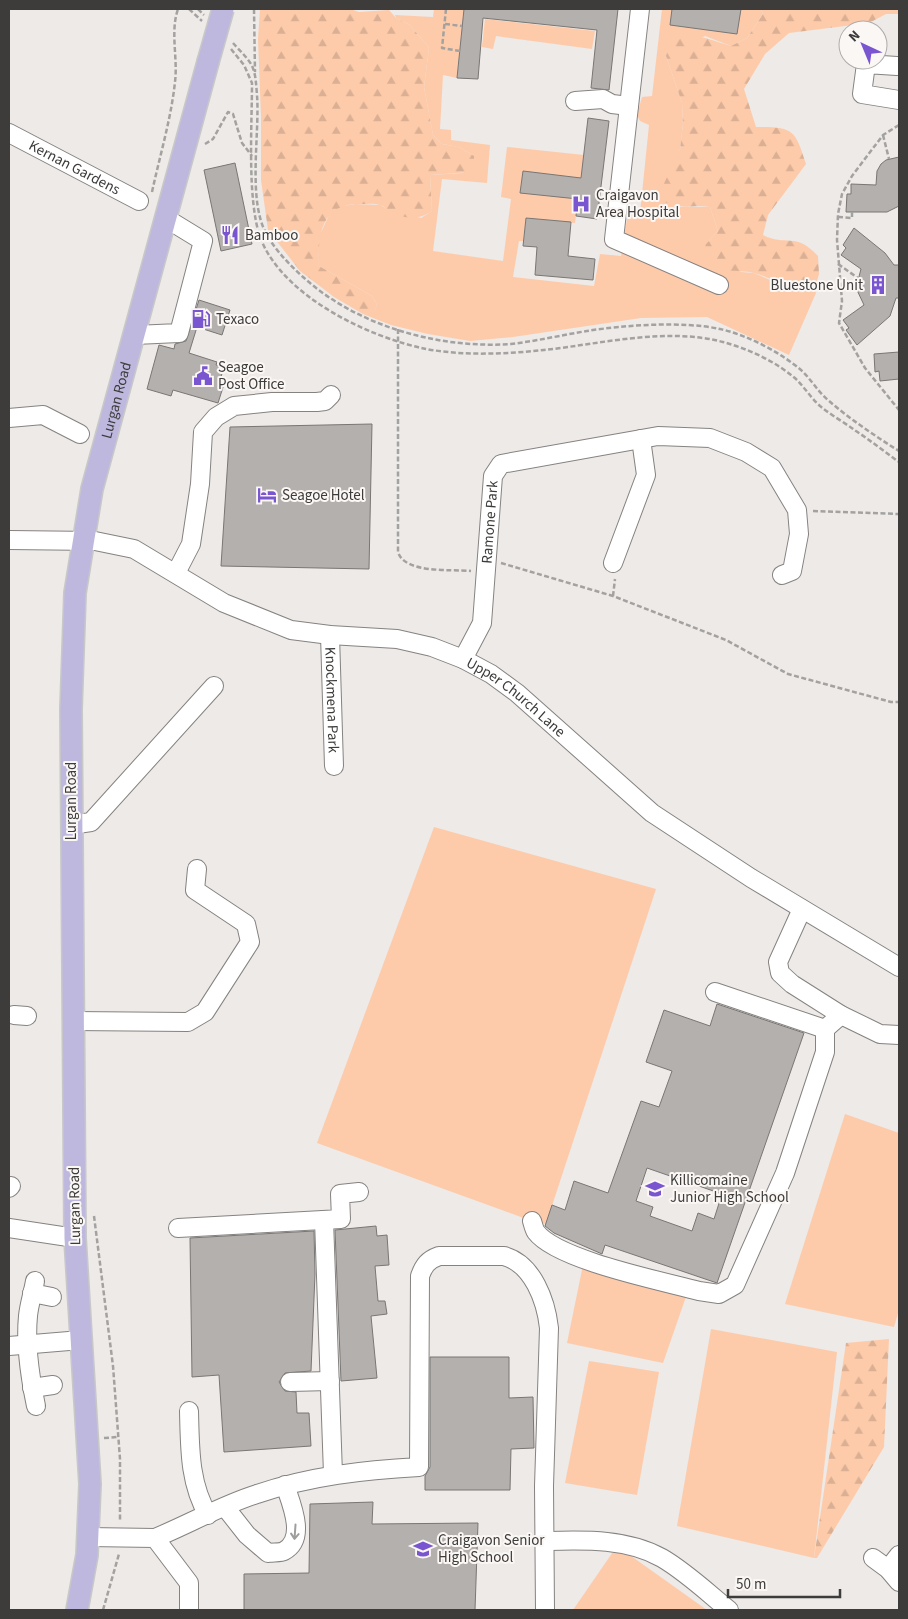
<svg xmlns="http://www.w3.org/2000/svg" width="908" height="1619" font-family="'Source Sans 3',sans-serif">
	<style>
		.grass { fill: #fdcbaa }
		.forest { fill: url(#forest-firs) }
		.building { fill: #b3b0ae; stroke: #797674; fill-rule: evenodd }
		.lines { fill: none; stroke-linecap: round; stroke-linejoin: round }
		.minor-casing { stroke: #858280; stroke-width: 20 }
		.major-casing { stroke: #c9c8c8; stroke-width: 24 }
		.path { stroke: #a4a2a0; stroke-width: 2.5; stroke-dasharray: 5 2.5; stroke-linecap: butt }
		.minor { stroke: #fff; stroke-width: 18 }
		.major { stroke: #bfb8de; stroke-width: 21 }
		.major-bridge-casing { stroke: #c9c8c8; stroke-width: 24; stroke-linecap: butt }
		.major-bridge { stroke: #bfb8de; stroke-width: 21 }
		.oneway { stroke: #9e9e9d }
		.labels { text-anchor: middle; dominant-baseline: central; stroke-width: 4; stroke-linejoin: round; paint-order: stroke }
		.street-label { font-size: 15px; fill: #3d3c3b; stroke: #faf7f5 }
		.poi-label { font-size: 15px; fill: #3d3c3b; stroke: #faf7f5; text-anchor: start }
	</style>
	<defs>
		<pattern id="forest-firs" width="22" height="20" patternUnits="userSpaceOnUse" patternTransform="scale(1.25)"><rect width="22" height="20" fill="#fdcbaa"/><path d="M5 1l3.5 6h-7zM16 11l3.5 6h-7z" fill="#daaf93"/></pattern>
	</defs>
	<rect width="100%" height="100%" fill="#edeae8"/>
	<!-- grass -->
	<g class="grass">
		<path d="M434,9H464L457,78L443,75L440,129L451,130V140L490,145L487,183L442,179L433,251L503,261L511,199L501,197L507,147L584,155L575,223L526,218L523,241H519L513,277L594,286L600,254L621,256L628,213H640L649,125L640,121L637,115L642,97L652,96L662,9H761L763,14L747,38L731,46L705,36L666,56L682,103L683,124L680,149L673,169L674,207H710L718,231L706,244L741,272L754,273L801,293L815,288L816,293L789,355L707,317L641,318L513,337L470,341L428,334L391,325L363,314L374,312L377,305L372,296L319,266L318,239L329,215L337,207L355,204L381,205L388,210L421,218L432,211L430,175L463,173L474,156L459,147L442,144L433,135L424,87L429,48L410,25L396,18L395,15L433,17Z"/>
		<path d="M485,19L595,31L592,49L496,36L493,49L482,47Z"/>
		<path d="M434,827L656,889L546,1224L532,1221L317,1143Z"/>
		<path d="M845,1114L899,1133V1310L894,1327L785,1304Z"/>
		<path d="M584,1260L689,1288L663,1363L567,1343Z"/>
		<path d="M711,1329L837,1352L814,1558L677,1526Z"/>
		<path d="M589,1361L659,1372L637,1495L565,1483Z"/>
		<path d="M617,1546L707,1610H573Z"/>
	</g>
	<!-- forest -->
	<g class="forest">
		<path d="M260,9H350L359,12L389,10L396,18L410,25L429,48L424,87L433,135L442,144L459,147L474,156V164L471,172L430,175L432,211C417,221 405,219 389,211C386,209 383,205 380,205C374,203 367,204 361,204C321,203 318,234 319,266L372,296L377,305L374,313L363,314L334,297L300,271L268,230L261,180V117L258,39Z"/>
		<path d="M761,9H899V14H886L869,23L789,33L765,54L744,89L756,127C793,127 795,129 806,164L768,215L763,235C786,247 795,231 818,256L819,274L815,288L801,293C786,287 770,277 754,273C728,267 723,279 703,253L706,244L718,231L710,207C691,204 680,211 663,201L662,188L680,149L683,124L682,103L666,56L671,41C693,30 709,40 731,46L747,38L763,14Z"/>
		<path d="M889,1339L884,1447L817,1558H814L846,1343Z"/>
	</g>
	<!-- building -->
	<g class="building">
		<path d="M464,9H618L609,90L591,88L597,30L483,18L478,79L457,78Z"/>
		<path d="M672,9H741L737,34L670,25Z"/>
		<path d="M588,118L609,121L597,219L576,216L578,199L520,193L523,171L581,178Z"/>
		<path d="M899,157V206L887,212H846L847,194H851V184L876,185L877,171L881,164L886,160Z"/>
		<path d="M235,163L252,244L221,251L204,170Z"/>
		<path d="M526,218L571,222L568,256L595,259L593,280L535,275L537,247L523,246Z"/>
		<path d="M854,228L885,253L894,265H899V298H896L890,316L857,345L846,330L849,328L843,320L864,305L856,288L861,269L841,255L846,248L843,245Z"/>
		<path d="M199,300L230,310L222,335L197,327L189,353L217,362L216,365L224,367L220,380L225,381L218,403L173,390L171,396L147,389L159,345L174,349L175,344L186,341Z"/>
		<path d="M899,352V379L880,381L879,371L875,372L874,354Z"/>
		<path d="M372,424L369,569L221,566L230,427Z"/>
		<path d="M717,1004L804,1033L717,1283L605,1245L602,1254L554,1233L545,1226L552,1205L565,1210L574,1181L608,1193L641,1101L659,1107L672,1071L646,1062L664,1010L710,1026ZM647,1168L722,1194L714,1219L698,1213L692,1231L650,1216L653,1207L636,1201Z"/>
		<path d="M376,1226L377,1236L387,1235L389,1265L375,1266L378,1301H385L387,1314L371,1316L377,1378L341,1381L335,1230Z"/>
		<path d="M314,1231L315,1274L311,1371L285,1373L279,1382L285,1391L296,1392L297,1413H309L311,1446L224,1452L219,1375L192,1377L190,1238Z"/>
		<path d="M430,1357H509V1398L533,1397L534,1448L511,1449L510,1490H425V1476L430,1467Z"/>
		<path d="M373,1502L372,1524L478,1523L475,1610H244V1574L309,1573L310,1504Z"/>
	</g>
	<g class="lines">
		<!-- minor casing -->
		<g class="minor-casing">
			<g id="minor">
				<path d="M640,9L614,239L719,285"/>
				<path d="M897,66L866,64L862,94L899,100"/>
				<path d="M575,101L603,99L612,104L629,106"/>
				<path id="s1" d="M9,133L139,201"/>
				<path d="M135,335L179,333L203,241L167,219"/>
				<path d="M9,418L43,415L80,434"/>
				<path id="s2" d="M9,540L95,541L134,549L224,603L291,630L330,635L397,639L432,647L463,659L491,674L517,693L652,813L751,878L899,967"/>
				<path d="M613,563L646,475L641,439"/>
				<path d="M176,573L191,544L200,484L203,432L216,417L234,406L272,402H317L325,401L331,395"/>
				<path id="s3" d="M330,635L334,766"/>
				<path id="s4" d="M463,659L482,623L493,476L501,464L658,436L710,438L746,452L772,468L797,510L799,534L792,571L782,575"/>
				<path d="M71,825L91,822L214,686"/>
				<path d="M802,909L778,962L780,973L792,984L841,1015L880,1034L899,1035"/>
				<path d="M715,992L825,1029"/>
				<path d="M14,1015L27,1016"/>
				<path d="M73,1021L188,1022L205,1012L250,942L246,924L195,890L197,869"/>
				<path d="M9,1188L11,1186"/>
				<path d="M324,1220L333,1474"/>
				<path d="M532,1221C533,1224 534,1229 536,1232C557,1260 662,1281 699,1291L719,1294L735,1285L785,1173L825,1052V1029L841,1015"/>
				<path d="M9,1228L75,1238"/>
				<path d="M178,1228L341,1219L340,1194L359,1192"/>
				<path d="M35,1281C33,1293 29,1305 28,1316C25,1346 30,1377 36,1406"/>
				<path d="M32,1293L52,1297"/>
				<path d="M9,1346L81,1340"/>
				<path d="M290,1382L330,1381"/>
				<path d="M32,1388L53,1385"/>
				<path d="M189,1411C190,1447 189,1483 208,1515"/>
				<path d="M225,1507L247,1535L268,1553C273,1552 280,1553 284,1551C307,1539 291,1503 285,1485"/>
				<path d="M88,1537L155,1538L189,1583V1610"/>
				<path d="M155,1538C189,1524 222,1505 257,1494C310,1476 364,1470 419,1467L420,1276C424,1265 428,1260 439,1256H504C533,1264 546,1301 549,1328L544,1486L545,1610"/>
				<path d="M545,1541C583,1540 627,1538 662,1558C686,1572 708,1593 729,1610"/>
				<path d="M873,1558L888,1569L899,1582"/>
				<path d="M888,1569L899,1555"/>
			</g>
		</g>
		<!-- major casing -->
		<g class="major-casing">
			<g id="major">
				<path id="s5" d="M77,1610L87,1555L90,1484L75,1238L71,709L75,593L92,489L208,62"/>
			</g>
		</g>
		<!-- path -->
		<g class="path">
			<path d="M189,9L202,21"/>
			<path d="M198,9L204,15"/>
			<path d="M254,9L255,72"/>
			<path d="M446,9L442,48L460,51"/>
			<path d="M445,24L462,26"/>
			<path d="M233,43C239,50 246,56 251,64C256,73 256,84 257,95C260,134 247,201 267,235C276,251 289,264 303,277C357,326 438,349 511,344C537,341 562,335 587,331C624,325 684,321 720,329C747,335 780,352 801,370C811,379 818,392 829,401C850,419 875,436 899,451"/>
			<path d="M231,49L244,65L252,83C252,126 247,198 260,237C282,296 368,337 426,349C464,356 506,354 544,350C600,344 667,327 723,342C749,349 777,362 797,380C805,388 811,398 820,406C831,415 845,423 856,431C871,441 885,452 899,462"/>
			<path d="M899,125L883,135L852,176L842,194L838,214L837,240L842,301L839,323L865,368L899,410"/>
			<path d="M883,135L889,159"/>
			<path d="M205,144L213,139L228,112L233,114L242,143L252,156"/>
			<path d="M152,192C160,155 171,119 175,82C178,58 170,32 178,9"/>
			<path d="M838,217L852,218V212"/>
			<path d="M838,264L858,278"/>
			<path d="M398,329V552C405,574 451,569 471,571"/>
			<path d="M813,511L899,514"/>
			<path d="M501,563L613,596L726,640L788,674L891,702H899"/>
			<path d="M613,596L615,579"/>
			<path d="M94,1216L113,1366L120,1459V1521"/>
			<path d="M104,1438L118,1437"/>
			<path d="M103,1610L119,1554"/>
		</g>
		<!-- minor -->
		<use href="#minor" class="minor"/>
		<!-- major -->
		<use href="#major" class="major"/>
		<!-- major-bridge casing -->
		<g class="major-bridge-casing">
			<path id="major-bridge" d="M208,62L223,9"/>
		</g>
		<!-- major-bridge -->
		<use href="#major-bridge" class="major-bridge"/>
	</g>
	<!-- one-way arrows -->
	<defs><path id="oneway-shaft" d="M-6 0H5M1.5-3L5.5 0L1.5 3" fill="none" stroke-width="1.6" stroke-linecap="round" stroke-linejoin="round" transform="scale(1.25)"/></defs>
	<use class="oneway" href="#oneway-shaft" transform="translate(295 1532) rotate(94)"/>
	<!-- icons -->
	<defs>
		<g id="hospital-bare" transform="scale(1.5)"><path d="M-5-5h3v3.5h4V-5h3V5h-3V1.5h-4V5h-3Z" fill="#7956d0" stroke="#faf7f5" stroke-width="2.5" paint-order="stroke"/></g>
		<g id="restaurant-bare" transform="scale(1.5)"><path d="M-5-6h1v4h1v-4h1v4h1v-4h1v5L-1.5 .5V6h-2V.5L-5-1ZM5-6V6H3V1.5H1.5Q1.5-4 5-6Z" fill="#7956d0" stroke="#faf7f5" stroke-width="2.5" paint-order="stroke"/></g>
		<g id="building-bare" transform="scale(1.5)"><path d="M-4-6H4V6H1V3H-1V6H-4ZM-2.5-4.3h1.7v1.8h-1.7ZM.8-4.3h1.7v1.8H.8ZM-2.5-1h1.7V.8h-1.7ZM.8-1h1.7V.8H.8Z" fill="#7956d0" stroke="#faf7f5" stroke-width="2.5" paint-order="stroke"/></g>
		<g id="fuel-bare" transform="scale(1.5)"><path d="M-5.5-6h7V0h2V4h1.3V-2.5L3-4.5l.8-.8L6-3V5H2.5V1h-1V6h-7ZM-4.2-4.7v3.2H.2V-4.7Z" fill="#7956d0" stroke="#faf7f5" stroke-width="2.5" paint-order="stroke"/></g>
		<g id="civic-bare" transform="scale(1.5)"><path d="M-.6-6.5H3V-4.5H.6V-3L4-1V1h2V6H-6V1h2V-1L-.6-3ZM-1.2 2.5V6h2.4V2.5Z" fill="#7956d0" stroke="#faf7f5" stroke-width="2.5" paint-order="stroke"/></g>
		<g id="hotel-bare" transform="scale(1.5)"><path d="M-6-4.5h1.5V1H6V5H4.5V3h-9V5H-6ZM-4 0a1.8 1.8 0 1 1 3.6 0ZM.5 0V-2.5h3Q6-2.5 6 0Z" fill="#7956d0" stroke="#faf7f5" stroke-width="2.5" paint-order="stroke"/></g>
		<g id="school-bare" transform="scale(1.5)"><path d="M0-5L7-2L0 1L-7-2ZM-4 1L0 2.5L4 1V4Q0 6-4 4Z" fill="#7956d0" stroke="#faf7f5" stroke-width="2.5" paint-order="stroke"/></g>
	</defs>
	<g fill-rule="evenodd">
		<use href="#hospital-bare" x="581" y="204"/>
		<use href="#restaurant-bare" x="230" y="235"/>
		<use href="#building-bare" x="878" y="285"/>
		<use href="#fuel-bare" x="201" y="319"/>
		<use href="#civic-bare" x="203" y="376"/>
		<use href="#hotel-bare" x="267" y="495"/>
		<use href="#school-bare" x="655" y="1189"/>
		<use href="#school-bare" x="423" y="1549"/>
	</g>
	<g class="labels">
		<!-- street labels -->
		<g class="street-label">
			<text stroke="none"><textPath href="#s1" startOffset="74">Kernan Gardens</textPath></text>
			<text stroke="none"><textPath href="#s5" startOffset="1216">Lurgan Road</textPath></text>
			<text stroke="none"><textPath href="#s4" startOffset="142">Ramone Park</textPath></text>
			<text stroke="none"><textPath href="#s2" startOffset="544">Upper Church Lane</textPath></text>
			<text stroke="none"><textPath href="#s3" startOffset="65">Knockmena Park</textPath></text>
			<text transform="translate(71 801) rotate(-90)">Lurgan Road</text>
			<text transform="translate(75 1206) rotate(-91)">Lurgan Road</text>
		</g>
		<!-- poi labels -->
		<g class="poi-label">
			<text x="596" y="195">Craigavon<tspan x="596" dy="17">Area Hospital</tspan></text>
			<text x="245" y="235">Bamboo</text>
			<text x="863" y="285" text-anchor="end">Bluestone Unit</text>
			<text x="216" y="319">Texaco</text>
			<text x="218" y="367">Seagoe<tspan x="218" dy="17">Post Office</tspan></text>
			<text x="282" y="495">Seagoe Hotel</text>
			<text x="670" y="1180">Killicomaine<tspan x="670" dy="17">Junior High School</tspan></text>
			<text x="438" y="1540">Craigavon Senior<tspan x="438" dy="17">High School</tspan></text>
		</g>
	</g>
	<!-- border -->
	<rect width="908" height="1619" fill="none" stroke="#3d3c3b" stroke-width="20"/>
	<!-- north arrow -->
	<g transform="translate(863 45) rotate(316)"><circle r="24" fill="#faf7f5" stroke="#aeacab"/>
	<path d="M0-4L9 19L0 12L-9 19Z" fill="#7956d0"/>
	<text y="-8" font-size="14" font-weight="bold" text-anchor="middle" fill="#3d3c3b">N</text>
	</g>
	<!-- scale -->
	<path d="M728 1589v8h112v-8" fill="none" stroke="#3d3c3b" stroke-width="2.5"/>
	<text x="736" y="1589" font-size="15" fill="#3d3c3b" stroke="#faf7f5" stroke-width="4" paint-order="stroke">50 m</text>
</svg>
